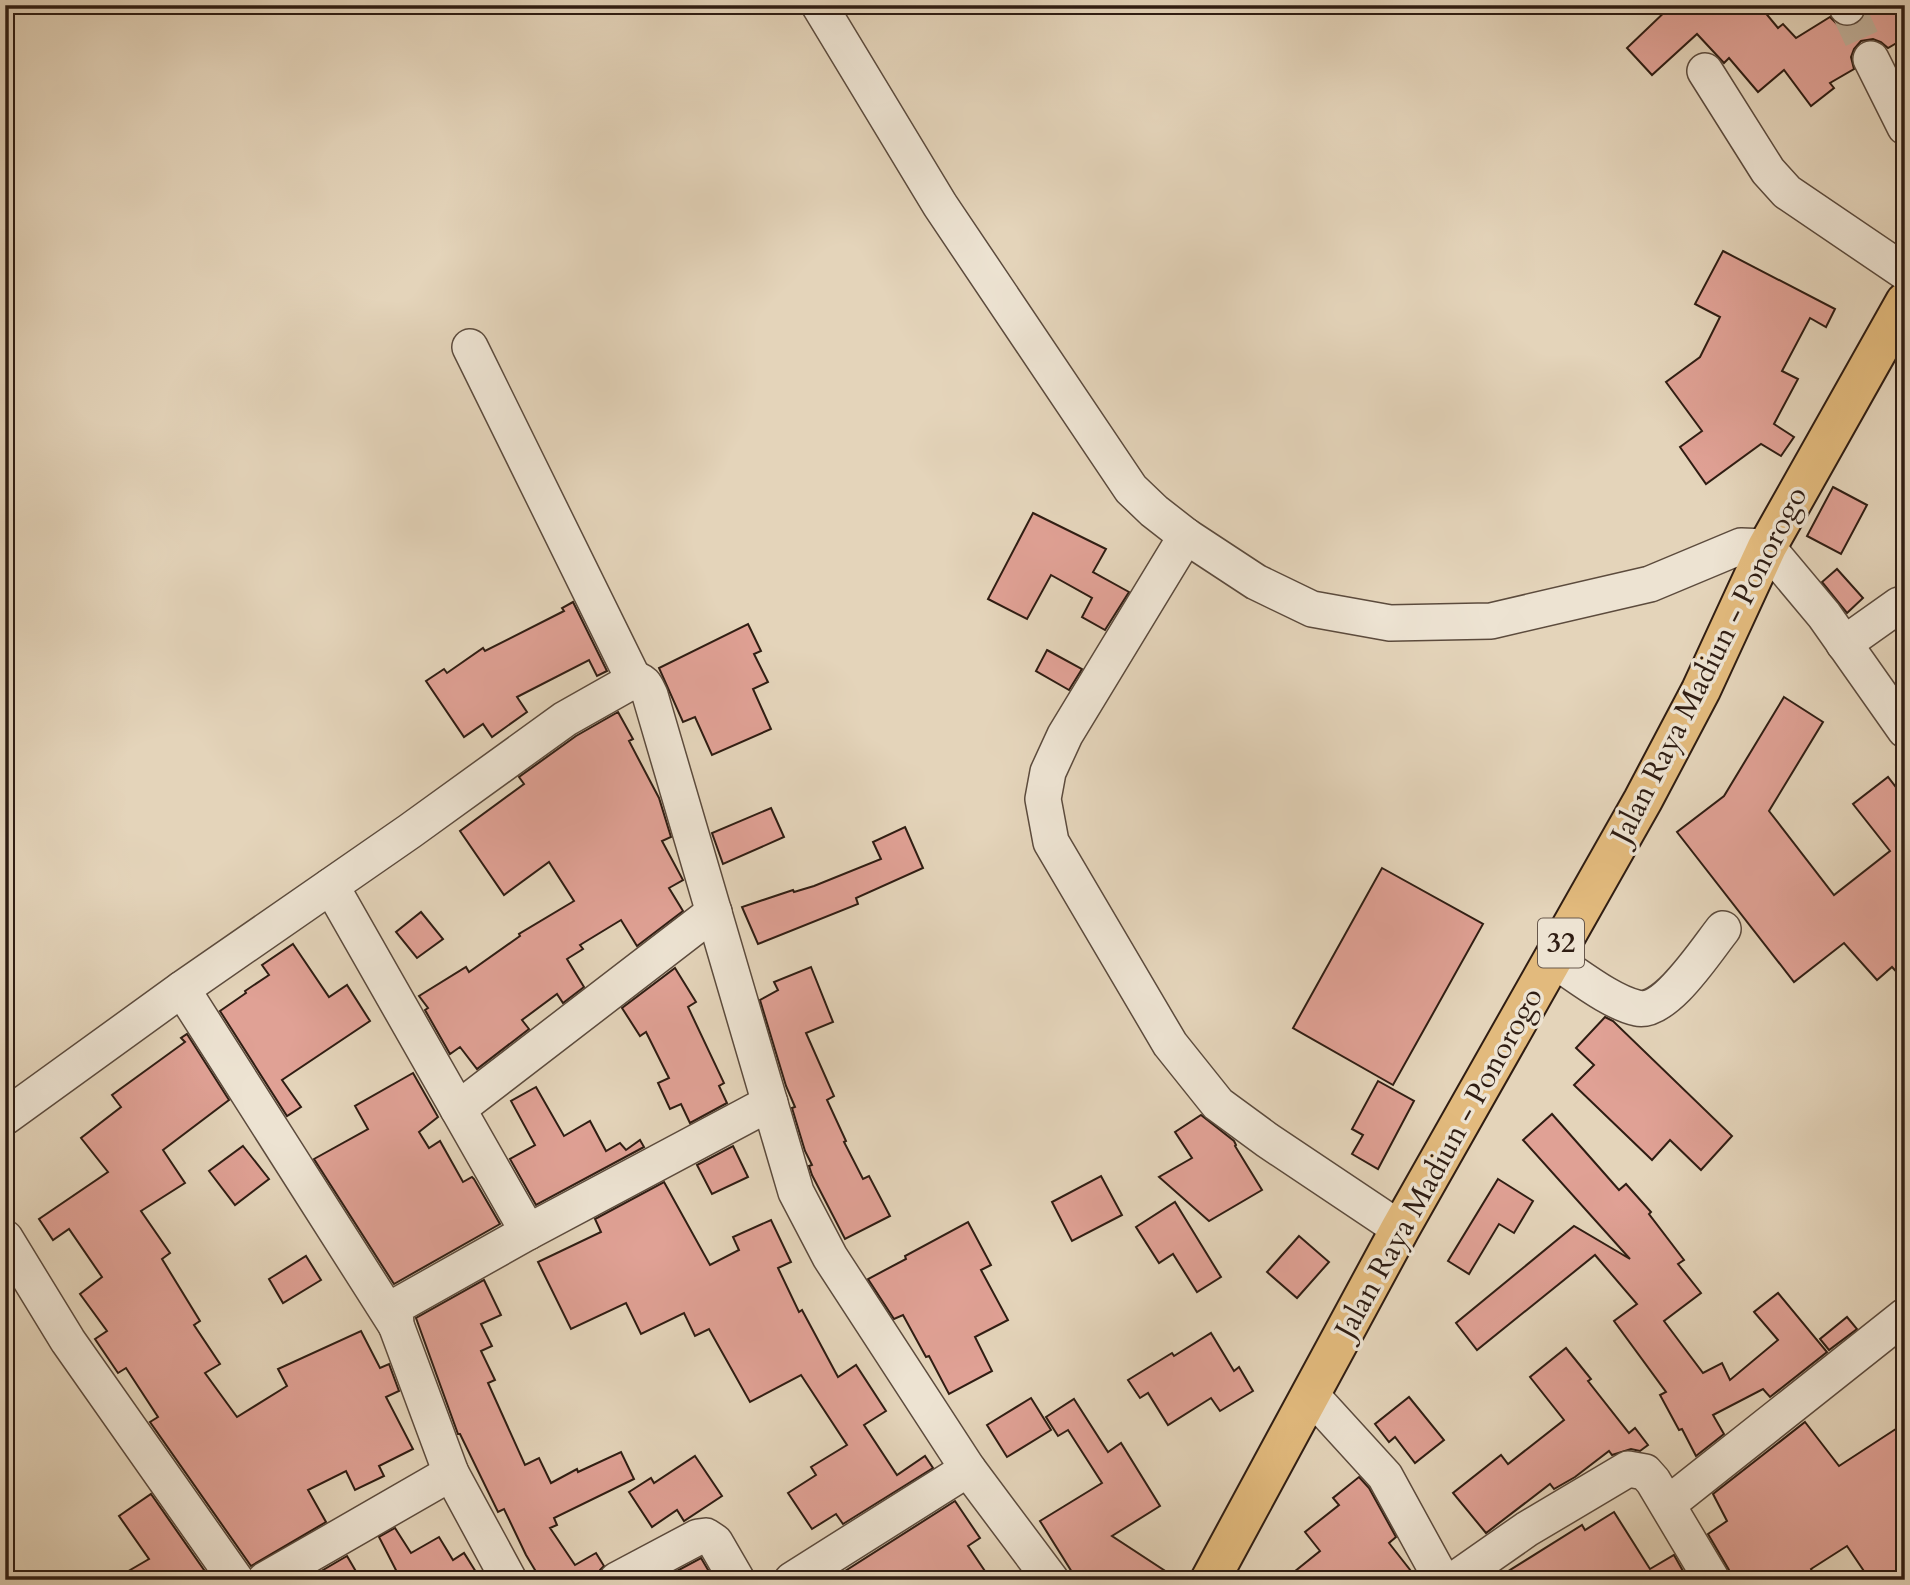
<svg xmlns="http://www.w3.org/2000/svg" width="1910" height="1585" font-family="Cardo,serif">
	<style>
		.building { fill: #e0a195; stroke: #2f1d13; stroke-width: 2 }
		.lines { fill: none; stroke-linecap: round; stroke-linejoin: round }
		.minor-tunnel { stroke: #c0af99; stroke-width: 35; stroke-dasharray: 35 18; stroke-linecap: butt }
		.minor-casing { stroke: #5c4b3d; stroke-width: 38 }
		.highway-casing { stroke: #2f1d13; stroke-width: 42 }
		.minor { stroke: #ede3d2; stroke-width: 35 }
		.highway { stroke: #e2ba7d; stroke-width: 38 }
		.labels { text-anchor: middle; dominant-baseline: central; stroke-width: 7; stroke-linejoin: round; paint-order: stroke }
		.shield { fill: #ede3d2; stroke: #68584c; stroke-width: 2 }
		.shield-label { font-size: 28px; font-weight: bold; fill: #2f1d13 }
		.street-label { font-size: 30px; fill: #2f1d13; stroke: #ede3d2 }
	</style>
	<rect width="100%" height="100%" fill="#e4d4ba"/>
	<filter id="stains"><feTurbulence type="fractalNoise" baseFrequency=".00286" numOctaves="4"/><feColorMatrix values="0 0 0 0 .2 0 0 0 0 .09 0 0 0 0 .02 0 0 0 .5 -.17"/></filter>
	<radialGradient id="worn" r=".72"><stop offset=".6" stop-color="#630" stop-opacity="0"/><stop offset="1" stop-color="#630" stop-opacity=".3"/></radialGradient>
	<!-- building -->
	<g class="building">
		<path d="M1672,5H1759L1778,28L1783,24L1796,38L1830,17L1838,25L1846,27L1856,25L1865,16L1867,5H1905V38L1888,48L1881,42L1873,39L1861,41L1854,49L1851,57L1854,69L1830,83L1834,88L1811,106L1784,70L1758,92L1729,58L1724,63L1697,34L1652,75L1627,48Z"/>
		<path d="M1723,251L1835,309L1826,327L1810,318L1782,371L1798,379L1774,424L1794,437L1781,456L1761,444L1706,484L1680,447L1702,431L1666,382L1700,357L1720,317L1695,304Z"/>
		<path d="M1833,487L1867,505L1841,554L1807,536Z"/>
		<path d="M1033,513L1106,549L1093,572L1129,592L1105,630L1082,617L1092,598L1051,575L1027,619L988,599Z"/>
		<path d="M1837,569L1863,598L1847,613L1822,582Z"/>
		<path d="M573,602L607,671L597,676L589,660L517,697L527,712L492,737L483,724L464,737L426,681L444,669L447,673L483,648L485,651L564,611L562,608Z"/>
		<path d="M748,624L761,651L754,654L768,682L753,689L771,729L712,755L695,717L683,722L659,668Z"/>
		<path d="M1047,650L1082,669L1069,690L1036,671Z"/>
		<path d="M1784,697L1823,722L1769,811L1834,895L1890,851L1853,804L1888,777L1905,799V981L1892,967L1877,980L1844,943L1794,982L1677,832L1724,796Z"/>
		<path d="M618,712L633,739L629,741L659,798L671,837L662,841L683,880L669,888L683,911L637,946L621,920L580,945L583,949L567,959L584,987L563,1003L557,994L522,1020L529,1029L477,1069L460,1047L450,1054L425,1010L428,1008L419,996L466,967L469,972L520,936L519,934L574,901L549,862L504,895L460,831L524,784L519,777L576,736Z"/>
		<path d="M771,808L784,837L723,864L712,833Z"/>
		<path d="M905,827L923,868L856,898L858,904L758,944L742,907L793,890L794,892L814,886L881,859L873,842Z"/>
		<path d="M1382,868L1483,924L1393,1085L1293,1028Z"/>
		<path d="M421,912L443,939L417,958L396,932Z"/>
		<path d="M293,944L329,997L347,985L370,1021L282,1080L301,1107L287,1116L220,1011L246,993L245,991L269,975L262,965Z"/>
		<path d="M811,967L833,1022L806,1033L834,1096L827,1100L846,1141L844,1142L863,1179L869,1176L890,1216L845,1239L812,1175L809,1166L812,1165L805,1151L792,1108L795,1107L786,1086L760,1000L778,990L774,982Z"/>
		<path d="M675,968L696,1002L688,1007L724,1083L719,1086L727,1103L690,1123L681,1104L670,1109L658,1083L669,1078L646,1032L640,1036L622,1008Z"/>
		<path d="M1605,1017L1613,1021L1732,1136L1701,1170L1670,1140L1652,1160L1574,1085L1594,1065L1576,1048Z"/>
		<path d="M187,1034L229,1100L163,1150L185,1183L141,1211L170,1253L162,1259L200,1321L194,1325L220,1364L205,1373L237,1417L287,1386L278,1369L361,1331L380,1368L389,1364L399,1391L386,1397L413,1449L379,1466L384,1476L355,1490L346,1471L308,1490L326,1522L251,1566L150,1422L158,1417L126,1368L118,1373L95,1339L107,1331L80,1294L102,1277L69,1229L53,1240L39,1219L108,1172L81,1138L121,1107L112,1095L185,1042L181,1038Z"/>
		<path d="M413,1073L438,1117L419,1132L429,1148L440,1141L463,1182L472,1177L474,1179L500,1224L394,1284L314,1159L368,1129L355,1106Z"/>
		<path d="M1378,1081L1414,1101L1378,1169L1352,1154L1363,1135L1352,1129Z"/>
		<path d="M536,1087L564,1136L590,1121L606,1151L620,1143L626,1150L640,1140L644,1147L536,1205L510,1159L535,1145L511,1101Z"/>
		<path d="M1552,1114L1619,1190L1626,1184L1651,1212L1649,1214L1684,1260L1678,1264L1701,1293L1664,1321L1703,1373L1722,1363L1730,1380L1778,1340L1754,1312L1778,1293L1827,1352L1770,1397L1763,1389L1713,1415L1724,1434L1696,1456L1682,1429L1679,1430L1660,1395L1666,1392L1614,1321L1637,1304L1595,1255L1477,1350L1456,1323L1574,1226L1630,1259L1523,1140Z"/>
		<path d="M1201,1115L1234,1141L1236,1145L1235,1146L1262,1190L1209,1221L1159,1177L1192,1158L1175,1132Z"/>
		<path d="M243,1146L269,1179L235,1205L209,1171Z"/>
		<path d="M733,1146L748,1177L712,1194L697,1165Z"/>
		<path d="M1101,1176L1122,1215L1072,1241L1052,1202Z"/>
		<path d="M1498,1179L1533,1201L1514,1233L1499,1224L1469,1274L1448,1261Z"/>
		<path d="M664,1182L710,1265L739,1250L733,1237L771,1220L791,1262L778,1268L799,1312L802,1310L838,1377L856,1365L886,1411L864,1425L897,1475L925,1456L933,1468L843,1524L836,1514L812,1529L788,1493L816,1475L811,1467L847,1445L801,1375L750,1402L709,1329L695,1336L684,1313L641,1334L626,1303L571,1329L538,1262L601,1232L595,1219Z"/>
		<path d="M1175,1202L1221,1277L1197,1292L1173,1254L1159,1263L1136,1227Z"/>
		<path d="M968,1222L991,1265L981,1270L1008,1320L975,1337L992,1371L949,1394L929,1356L926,1357L903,1315L894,1319L868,1279L906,1259L905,1256Z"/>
		<path d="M1299,1236L1329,1262L1297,1298L1267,1272Z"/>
		<path d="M306,1256L321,1280L283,1303L269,1279Z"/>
		<path d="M484,1280L501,1315L481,1324L492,1346L481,1351L495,1380L488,1383L525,1465L539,1458L551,1483L577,1469L578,1472L621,1452L634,1479L554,1518L557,1525L550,1528L575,1565L596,1553L604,1566L600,1570L597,1580H541L526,1555L504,1509L498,1512L460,1434H458L416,1318Z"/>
		<path d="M1847,1317L1857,1329L1829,1350L1820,1339Z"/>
		<path d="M1211,1333L1234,1371L1239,1367L1253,1391L1220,1411L1211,1398L1168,1425L1148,1393L1140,1398L1128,1380L1172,1353L1174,1356Z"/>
		<path d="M1566,1348L1591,1379L1588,1381L1629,1433L1635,1428L1648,1445L1640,1451L1631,1449L1612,1455L1609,1451L1575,1477L1554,1489L1550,1484L1486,1533L1453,1493L1501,1455L1508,1464L1564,1420L1530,1377Z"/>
		<path d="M1409,1397L1444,1440L1415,1463L1395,1437L1389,1442L1375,1424Z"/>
		<path d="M1031,1398L1051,1430L1007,1457L987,1425Z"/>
		<path d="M1074,1399L1108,1452L1121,1443L1160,1506L1112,1536L1179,1580H1077L1040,1521L1102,1483L1068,1430L1058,1436L1046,1417Z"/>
		<path d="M1805,1422L1839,1466L1905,1423V1580H1870L1847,1546L1811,1569L1817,1580H1732L1729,1570L1708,1534L1727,1521L1713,1494Z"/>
		<path d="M695,1456L722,1496L684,1521L677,1510L652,1527L629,1492L651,1478L654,1483Z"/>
		<path d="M1359,1477L1369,1488L1396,1537L1389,1543L1418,1580H1284L1320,1551L1305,1532L1339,1505L1333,1498Z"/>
		<path d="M151,1494L211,1580H113L149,1559L119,1516Z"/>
		<path d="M955,1501L980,1538L968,1546L991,1580H831Z"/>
		<path d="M1614,1512L1650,1569L1674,1555L1688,1580H1494L1582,1525L1585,1530Z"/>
		<path d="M395,1528L411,1553L439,1537L453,1560L464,1553L481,1580H401L379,1537Z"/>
		<path d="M347,1556L361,1580H306Z"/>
		<path d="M701,1558L714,1580H660Z"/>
	</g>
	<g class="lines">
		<!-- minor-tunnel -->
		<path class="minor-tunnel" d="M1847,7L1871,59"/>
		<!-- minor casing -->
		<g class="minor-casing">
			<g id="minor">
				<path d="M819,5L940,205L1131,489L1154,511L1186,536L1256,582L1312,609L1390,623L1491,621L1650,584L1741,546L1767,547L1824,615L1905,730"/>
				<path d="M1847,5V7"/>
				<path d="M1871,59L1905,127"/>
				<path d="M1705,71L1768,171L1787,192L1905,272"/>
				<path d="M470,347L634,680"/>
				<path d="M1186,536L1065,735L1048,772L1043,799L1051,842L1170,1044L1218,1104L1267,1140L1400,1229"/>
				<path d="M1844,644L1899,605"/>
				<path d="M331,886L528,1232"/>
				<path d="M1552,959C1576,974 1610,1002 1637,1008C1665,1015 1707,949 1723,929"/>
				<path d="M182,989L396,1325"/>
				<path d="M458,1109L714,912"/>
				<path d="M5,1117L182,989L410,831L565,719L634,680C644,680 646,687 650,695L796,1192L830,1257L968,1469L1051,1580"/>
				<path d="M5,1238L68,1341L236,1580"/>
				<path d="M1312,1396L1385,1476L1442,1580"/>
				<path d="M1668,1504L1905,1316"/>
				<path d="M265,1580L451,1473"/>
				<path d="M509,1580L451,1473L396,1325L395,1309L400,1304L528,1232L770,1103"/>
				<path d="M617,1580L698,1537L706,1536L715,1542L737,1580"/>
				<path d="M792,1580L968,1469"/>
				<path d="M1454,1580L1527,1529L1628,1469L1645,1472L1653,1481L1712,1580"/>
			</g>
		</g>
		<!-- highway casing -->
		<g class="highway-casing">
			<path id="highway" d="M1210,1580L1400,1229L1643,800L1701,690L1767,547L1905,302"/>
		</g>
		<!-- minor -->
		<use href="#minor" class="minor"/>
		<!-- highway -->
		<use href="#highway" class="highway"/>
	</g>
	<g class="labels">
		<!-- shield labels -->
		<rect class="shield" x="1538" y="918.5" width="46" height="49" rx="5"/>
		<g class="shield-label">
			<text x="1561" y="943">32</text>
		</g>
		<!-- street labels -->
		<g class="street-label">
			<text transform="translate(1709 665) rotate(-63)">Jalan Raya Madiun - Ponorogo</text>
			<text transform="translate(1439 1163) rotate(-61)">Jalan Raya Madiun - Ponorogo</text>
		</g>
	</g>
	<!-- margin -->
	<rect width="1910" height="1585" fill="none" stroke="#e4d4ba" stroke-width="28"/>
	<rect x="7" y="7" width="1896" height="1571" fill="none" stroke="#2f1d13" stroke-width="3.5"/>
	<rect x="14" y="14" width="1882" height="1557" fill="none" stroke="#2f1d13" stroke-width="2"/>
	<rect width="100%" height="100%" filter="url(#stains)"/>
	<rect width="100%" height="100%" fill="url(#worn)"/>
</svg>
